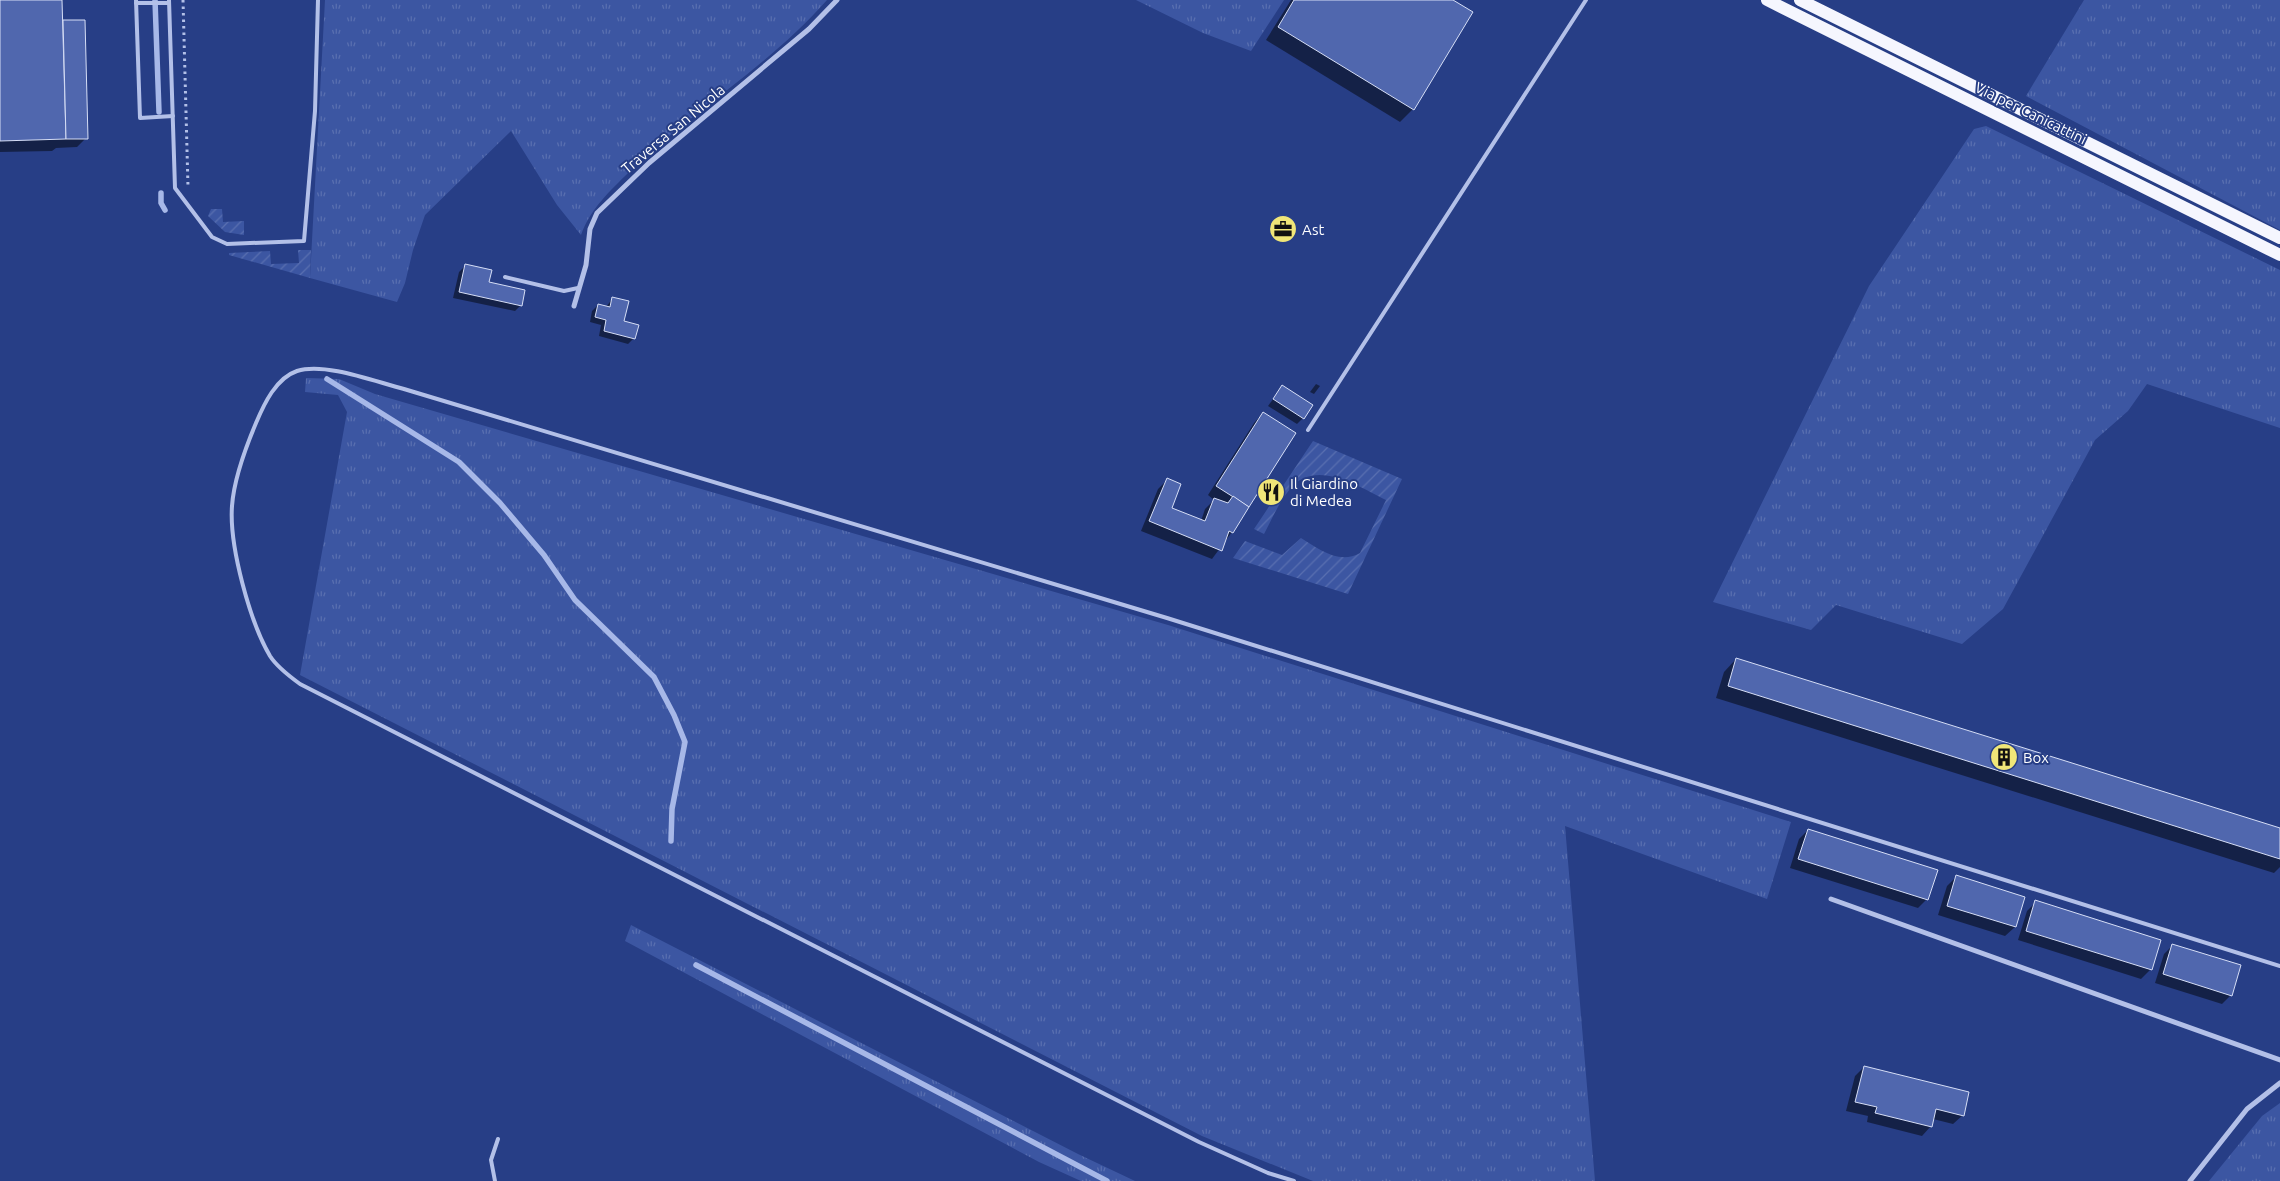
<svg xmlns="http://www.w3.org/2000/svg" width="2280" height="1181" font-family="Ubuntu,sans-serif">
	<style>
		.grass { fill: url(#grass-tufts) }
		.garden { fill: url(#garden-furrows) }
		.shadow { fill: #0007 }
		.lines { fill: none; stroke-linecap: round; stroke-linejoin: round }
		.stream { stroke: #a7b8e8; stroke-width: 5.5 }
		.building { fill: #5067ae; stroke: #d6def6 }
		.path { stroke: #b3c0e8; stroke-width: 3; stroke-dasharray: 2.5 4; stroke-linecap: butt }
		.lane { stroke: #b3c0e8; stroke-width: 4 }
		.street { stroke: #b3c0e8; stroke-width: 5 }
		.primary { stroke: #f5f6fe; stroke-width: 12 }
		.labels { text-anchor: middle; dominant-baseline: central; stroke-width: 4; stroke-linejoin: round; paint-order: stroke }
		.street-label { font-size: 15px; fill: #fff; stroke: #273e86 }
		.poi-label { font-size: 15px; fill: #fff; stroke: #273e86; text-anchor: start }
	</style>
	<defs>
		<pattern id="grass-tufts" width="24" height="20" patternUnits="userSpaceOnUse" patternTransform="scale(1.25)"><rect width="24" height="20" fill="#3c56a2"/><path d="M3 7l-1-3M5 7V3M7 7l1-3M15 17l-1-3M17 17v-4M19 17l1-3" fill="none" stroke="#596fb0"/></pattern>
		<pattern id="garden-furrows" width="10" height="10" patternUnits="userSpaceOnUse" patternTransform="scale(1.25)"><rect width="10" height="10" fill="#3c56a2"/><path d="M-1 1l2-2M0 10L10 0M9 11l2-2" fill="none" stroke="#596fb0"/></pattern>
	</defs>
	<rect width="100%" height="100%" fill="#273e86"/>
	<!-- grass -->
	<g class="grass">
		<path d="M325,0H827C769,66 692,111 629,172C609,192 591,208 581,235L557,205L511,131L425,215L413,250L405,283L397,302L310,278Z"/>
		<path d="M1136,0H1284L1251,51L1203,33Z"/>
		<path d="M2084,0H2280V230L2026,96Z"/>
		<path d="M1986,126L2280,270V428L2147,384L2128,411L2095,440L2003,609L1962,644L1836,605L1811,630L1713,602L1869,286L1974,129Z"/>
		<path d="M306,378L339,379L375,394L1168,625L1791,822L1767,899L1565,826L1595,1181H1313L1202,1136L300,675L347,412L338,395L305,392Z"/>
		<path d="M631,925L1078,1154L1135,1181H1081L1039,1162L625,941Z"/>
		<path d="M2280,1103V1181H2209L2262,1116Z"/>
	</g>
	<!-- garden -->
	<g class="garden">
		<path d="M211,209H222L223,222L244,221V235L225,232L208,216Z"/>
		<path d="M298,250H311L310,278L229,255V253L270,251L271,264L299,263Z"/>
		<path d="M1313,441L1402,479L1348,594L1233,558L1245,541L1282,555L1301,538C1319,549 1339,565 1360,553L1386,500C1358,486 1315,458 1290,489C1279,502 1272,519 1264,534L1254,529Z"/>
	</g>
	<!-- shadow -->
	<g class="shadow">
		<path d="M0,0H61V24L63,22L86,138L77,147L56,148L52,151L0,152Z"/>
		<path d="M1291,0H1451L1472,13L1413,109L1400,122L1266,40Z"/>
		<path d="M465,266L488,283L521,305L515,311L453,298L459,272Z"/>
		<path d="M613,298L622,322L634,338L628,344L599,336L601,325L590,322L592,311L598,305L606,307Z"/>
		<path d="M1316,384L1320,386L1314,394L1310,392Z"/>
		<path d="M1282,387L1303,418L1297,424L1268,406Z"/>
		<path d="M1263,413L1232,532L1212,559L1141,531L1158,489L1167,480L1170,509L1201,521L1205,509L1214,500L1208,495L1254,423Z"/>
		<path d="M1736,659L2280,830V867L2274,873L1716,698L1724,672Z"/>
		<path d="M1808,830L1927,899L1918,908L1790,868L1799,839Z"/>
		<path d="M1956,877L2024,898L2015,927L2005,936L1938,915L1947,886Z"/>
		<path d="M2036,902L2160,941L2150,970L2141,979L2018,940L2027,911Z"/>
		<path d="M2173,945L2231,995L2222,1004L2155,983L2164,954Z"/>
		<path d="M1864,1067L1963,1115L1953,1124L1933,1119L1931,1126L1922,1136L1867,1122L1868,1116L1846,1111L1855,1076Z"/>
	</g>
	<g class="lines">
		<!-- stream -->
		<g class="stream">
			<path d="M155,0L159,112"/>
			<path d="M161,193V203L165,210"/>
			<path d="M327,379L459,462L500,503L544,555L575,600L654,677L674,715L685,742L672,809L671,841"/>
			<path d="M696,965L1107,1181"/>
		</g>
	</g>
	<!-- building -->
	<g class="building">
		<path d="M0,0H62L66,139L0,141Z"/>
		<path d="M1294,0H1453L1473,12L1414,110L1278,27Z"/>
		<path d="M63,20H85L88,139H66Z"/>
		<path d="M465,264L492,270L489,282L525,290L522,306L459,292Z"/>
		<path d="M612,297L629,301L624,321L639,325L635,339L604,331L606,320L595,317L598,304L610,307Z"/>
		<path d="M1282,385L1313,405L1304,419L1273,399Z"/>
		<path d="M1263,412L1296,433L1249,507L1216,486Z"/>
		<path d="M1167,478L1181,484L1172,508L1205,521L1214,498L1228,503L1233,496L1249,507L1233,533L1229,531L1222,551L1149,521Z"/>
		<path d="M1736,658L2280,828V859L1728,686Z"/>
		<path d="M1808,829L1938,870L1928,900L1798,859Z"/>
		<path d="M1956,875L2025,897L2016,927L1947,906Z"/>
		<path d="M2035,900L2161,940L2152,970L2026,931Z"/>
		<path d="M2172,944L2241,965L2232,996L2163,974Z"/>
		<path d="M1864,1066L1969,1092L1964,1116L1936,1109L1932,1127L1875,1113L1877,1107L1855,1102Z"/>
	</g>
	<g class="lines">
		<!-- path -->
		<path class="path" d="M183,0L188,187"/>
		<!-- lane -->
		<g class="lane">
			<path d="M136,0L140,118L173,116"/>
			<path d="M169,0L175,188L212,237L227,244L304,241L315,111L318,0"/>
			<path d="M136,3H169"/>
			<path d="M505,277L564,291L578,288"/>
			<path d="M1308,430L1586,0"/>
			<path d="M495,1181L491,1160L498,1139"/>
			<path d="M1294,1181L1268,1173L1199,1142L300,684C289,676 277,667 270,656C250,622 229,546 232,506C234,478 245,449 256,423C264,404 276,378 297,371C325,362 376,382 404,389L1167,618L2280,966"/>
		</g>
		<!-- street -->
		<g class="street">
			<path d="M574,306L586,265L590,229L597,213L649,163L809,29L837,0"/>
			<path d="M1831,899L2280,1060"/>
			<path d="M2190,1181L2247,1109L2280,1083"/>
		</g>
		<!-- primary -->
		<g class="primary">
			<path d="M1767,0L2280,255"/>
			<path d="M1800,0L2280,238"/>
		</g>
	</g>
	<!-- icons -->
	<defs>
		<g id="office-disc" transform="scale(1.4375)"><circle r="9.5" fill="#f0e678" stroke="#273e86"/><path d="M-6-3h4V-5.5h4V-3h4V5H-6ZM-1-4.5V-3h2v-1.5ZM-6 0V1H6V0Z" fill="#111"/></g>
		<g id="restaurant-disc" transform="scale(1.4375)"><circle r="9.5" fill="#f0e678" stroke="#273e86"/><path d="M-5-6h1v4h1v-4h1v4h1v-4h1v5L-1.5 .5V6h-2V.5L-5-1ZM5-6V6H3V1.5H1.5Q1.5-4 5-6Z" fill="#111"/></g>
		<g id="building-disc" transform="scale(1.4375)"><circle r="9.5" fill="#f0e678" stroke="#273e86"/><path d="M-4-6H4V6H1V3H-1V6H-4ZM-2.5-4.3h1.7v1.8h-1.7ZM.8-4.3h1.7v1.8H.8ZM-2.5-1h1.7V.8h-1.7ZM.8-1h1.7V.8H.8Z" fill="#111"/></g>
	</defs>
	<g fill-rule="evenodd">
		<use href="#office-disc" x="1283" y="229"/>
		<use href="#restaurant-disc" x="1271" y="492"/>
		<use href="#building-disc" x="2004" y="757"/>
	</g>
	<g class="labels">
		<!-- street labels -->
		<g class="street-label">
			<text transform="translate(2031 113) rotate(26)">Via per Canicattini</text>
			<text transform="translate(673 129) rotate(-40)">Traversa San Nicola</text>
		</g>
		<!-- poi labels -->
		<g class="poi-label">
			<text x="1302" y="229">Ast</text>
			<text x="1290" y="483">Il Giardino<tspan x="1290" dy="17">di Medea</tspan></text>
			<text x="2023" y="757">Box</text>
		</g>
	</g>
</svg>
